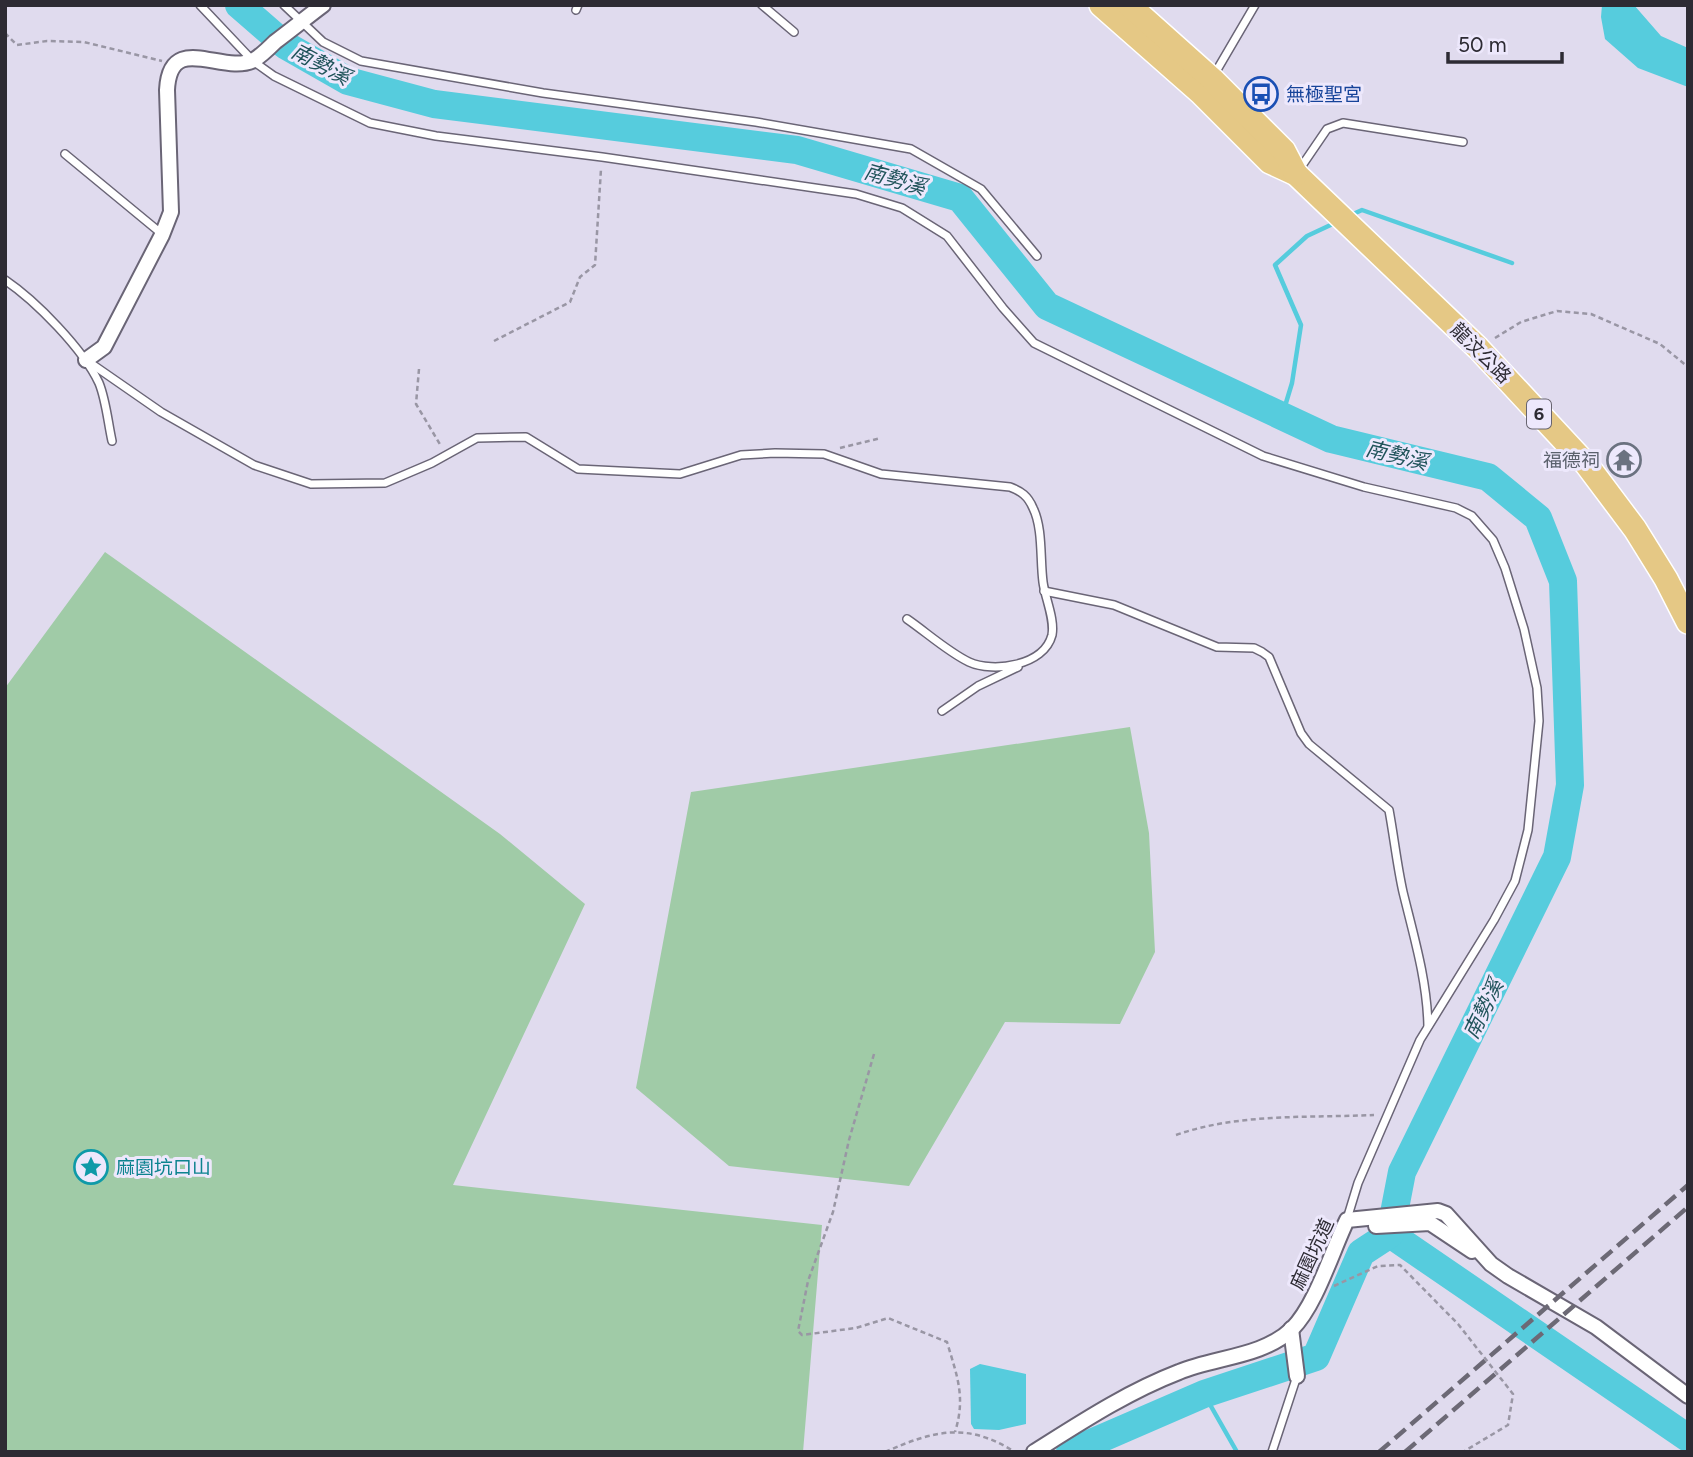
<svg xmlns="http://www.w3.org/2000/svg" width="1693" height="1457" font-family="Figtree,'Noto Sans TC',sans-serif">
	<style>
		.green { fill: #a0cba7 }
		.water { fill: #56ccdd }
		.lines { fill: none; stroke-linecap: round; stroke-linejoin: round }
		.stream { stroke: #56ccdd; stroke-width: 4.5 }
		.river { stroke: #56ccdd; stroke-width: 28 }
		.lane-casing { stroke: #6a6576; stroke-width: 10 }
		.street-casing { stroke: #6a6576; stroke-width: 18 }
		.primary-casing { stroke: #fff; stroke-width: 26 }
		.path { stroke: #9996a4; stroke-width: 2.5; stroke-dasharray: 5 3.5; stroke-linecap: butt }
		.lane { stroke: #fff; stroke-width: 7 }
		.street { stroke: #fff; stroke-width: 14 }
		.primary { stroke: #e5c885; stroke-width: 23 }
		.rail { stroke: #6c6975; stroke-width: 4.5; stroke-dasharray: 14 7; stroke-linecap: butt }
		.labels { text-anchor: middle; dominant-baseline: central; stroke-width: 6; stroke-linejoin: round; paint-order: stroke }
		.shield { fill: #ede8fc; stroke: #67646f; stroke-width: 2 }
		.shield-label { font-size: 18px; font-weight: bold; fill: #2d2b33 }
		.transit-label { font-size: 19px; fill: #164399; stroke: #ede8fc; text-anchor: start }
		.street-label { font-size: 19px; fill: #2d2b33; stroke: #ede8fc }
		.worship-label { font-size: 19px; fill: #5b616d; stroke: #ede8fc; text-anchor: end }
		.culture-label { font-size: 19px; fill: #0d838f; stroke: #ede8fc; text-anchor: start }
		.water-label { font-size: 21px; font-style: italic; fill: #21545b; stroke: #ede8fc }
	</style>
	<rect width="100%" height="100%" fill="#e0dbee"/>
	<!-- green -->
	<g class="green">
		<path d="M105,552L500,834L585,904L453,1185L822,1225L803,1452H5V688Z"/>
		<path d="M1130,727L1149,833L1155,952L1120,1024L1005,1022L909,1186L729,1166L636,1088L691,792Z"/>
	</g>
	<!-- water -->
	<g class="water">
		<path d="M1602,5H1634L1661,36L1688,48V87L1638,68L1605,39L1601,17Z"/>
		<path d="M980,1364L1026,1374V1424L999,1430L974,1429L971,1424L970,1369Z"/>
	</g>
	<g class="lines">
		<!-- stream -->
		<g class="stream">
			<path d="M1351,215L1362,210L1512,263"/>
			<path d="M1282,416L1292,383L1301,325L1275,265L1307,236L1337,222"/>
			<path d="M1204,1394L1237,1452"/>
		</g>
		<!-- river -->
		<g class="river">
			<path d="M239,5L285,45L348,81L434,104L797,150L960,198L1047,306L1331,439L1488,477L1538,518L1563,581L1570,785L1557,857L1402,1172L1390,1234L1688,1438"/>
			<path d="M1070,1452L1204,1394L1316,1357L1361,1253L1390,1234"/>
		</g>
		<!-- lane casing -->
		<g class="lane-casing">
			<g id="lane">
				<path d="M200,5L253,61L274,76L370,123L436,136L602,157L856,194L902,208L947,236L1003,308L1034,343L1263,456L1364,487L1456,508L1472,516L1493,540L1505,568L1524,629L1537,688L1539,721L1528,830L1515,881L1494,920L1420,1040L1358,1183L1347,1219"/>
				<path d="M284,5L323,42L361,61L543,93L756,122L911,149L981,189L1037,256"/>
				<path d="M762,5L794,32"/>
				<path d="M576,10L578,5"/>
				<path d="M1214,75L1255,5"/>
				<path d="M65,154L162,234"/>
				<path d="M1299,170L1327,129L1343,123L1463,142"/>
				<path d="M5,280C36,301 83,349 99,383C106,400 108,423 112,441"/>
				<path d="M86,360L161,412L254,465L311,484L385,483L432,463L477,438L526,437L578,469L680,474L741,455L775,453L824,454L881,474L1010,487C1021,491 1028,496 1033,508C1043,528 1040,559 1043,582C1045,598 1055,619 1052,635C1044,666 993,673 969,662C948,652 926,632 907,619"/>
				<path d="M1044,591L1114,605L1217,647L1254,648L1262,652L1269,657L1301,733L1309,744L1389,810C1394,837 1397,865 1403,892C1414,937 1427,980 1428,1026"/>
				<path d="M942,711L978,686L1018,667"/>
				<path d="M1272,1452L1297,1376"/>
			</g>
		</g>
		<!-- street casing -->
		<g class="street-casing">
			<g id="street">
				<path d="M86,360L104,347L162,235L171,212L167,90C170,30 223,76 254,60C262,55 269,48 275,42C291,30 307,17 323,5"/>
				<path d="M1376,1226L1430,1223L1472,1251"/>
				<path d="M1291,1329L1297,1376"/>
				<path d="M1034,1452C1080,1423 1127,1392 1179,1372C1215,1357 1263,1357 1292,1329C1316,1305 1332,1251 1347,1220L1438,1211L1446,1214L1491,1264L1508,1276L1596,1327L1688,1396"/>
			</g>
		</g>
		<!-- primary casing -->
		<g class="primary-casing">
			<g id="primary">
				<path d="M1101,5L1201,93L1270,162L1296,174L1478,348L1587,465L1635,529L1666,579L1688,622"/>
				<path d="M1129,5L1212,79L1284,151L1296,174"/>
			</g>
		</g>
		<!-- path -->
		<g class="path">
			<path d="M5,33L17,45L47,41L84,42L162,61"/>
			<path d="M1495,338L1521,322L1557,311L1591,314L1660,344L1688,367"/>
			<path d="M494,341L570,302L580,277L595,265L601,169"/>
			<path d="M419,369L416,404L441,446"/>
			<path d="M840,448L881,438"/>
			<path d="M874,1054L849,1140L833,1212L808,1281L798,1331L802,1335L856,1328L888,1318L947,1342C957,1376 966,1397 955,1432"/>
			<path d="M1176,1135C1238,1113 1309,1118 1374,1115"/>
			<path d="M1334,1286L1378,1266L1400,1265L1458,1324L1513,1394L1508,1425L1463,1452"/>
			<path d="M885,1452C935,1430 967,1422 1015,1452"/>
		</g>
		<!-- lane -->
		<use href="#lane" class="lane"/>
		<!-- street -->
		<use href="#street" class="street"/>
		<!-- primary -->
		<use href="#primary" class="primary"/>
		<!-- rail -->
		<g class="rail">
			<path d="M1379,1452L1688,1185"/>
			<path d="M1405,1452L1688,1207"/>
		</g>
	</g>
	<!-- icons -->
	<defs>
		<g id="bus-ring" transform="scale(1.75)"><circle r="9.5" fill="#ede8fc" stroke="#1a4fb4" stroke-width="1.5"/><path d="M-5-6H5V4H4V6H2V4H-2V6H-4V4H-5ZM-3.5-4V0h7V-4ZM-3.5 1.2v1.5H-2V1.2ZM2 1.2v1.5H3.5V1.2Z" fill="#1a4fb4"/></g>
		<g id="temple-ring" transform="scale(1.75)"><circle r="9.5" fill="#ede8fc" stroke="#6b7280" stroke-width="1.5"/><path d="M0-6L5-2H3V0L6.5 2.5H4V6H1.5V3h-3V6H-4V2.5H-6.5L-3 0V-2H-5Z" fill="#6b7280"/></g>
		<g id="sight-ring" transform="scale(1.75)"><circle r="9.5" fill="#ede8fc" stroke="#0f9aa8" stroke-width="1.5"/><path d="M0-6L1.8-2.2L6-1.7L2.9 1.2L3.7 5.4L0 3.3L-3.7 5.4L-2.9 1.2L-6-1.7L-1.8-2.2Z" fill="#0f9aa8"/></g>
	</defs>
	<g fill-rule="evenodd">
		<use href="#bus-ring" x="1261" y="94"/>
		<use href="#temple-ring" x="1624" y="460"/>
		<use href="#sight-ring" x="91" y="1167"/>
	</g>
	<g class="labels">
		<!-- shield labels -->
		<rect class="shield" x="1527" y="399.5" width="24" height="29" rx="5"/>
		<g class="shield-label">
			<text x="1539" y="414">6</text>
		</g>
		<!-- transit labels -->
		<g class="transit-label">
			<text x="1286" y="94">無極聖宮</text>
		</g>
		<!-- street labels -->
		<g class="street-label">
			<text transform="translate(1481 353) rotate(45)">龍汶公路</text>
			<text transform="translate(1312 1254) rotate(-65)">麻園坑道</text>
		</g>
		<!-- worship labels -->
		<g class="worship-label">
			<text x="1600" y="460">福德祠</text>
		</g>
		<!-- culture labels -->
		<g class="culture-label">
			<text x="116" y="1167">麻園坑口山</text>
		</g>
		<!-- water labels -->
		<g class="water-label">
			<text transform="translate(321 64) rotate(28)">南勢溪</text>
			<text transform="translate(895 179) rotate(16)">南勢溪</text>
			<text transform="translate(1397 455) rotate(14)">南勢溪</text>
			<text transform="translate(1483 1009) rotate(-64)">南勢溪</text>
		</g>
	</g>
	<!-- border -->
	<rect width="1693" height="1457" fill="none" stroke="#2d2b33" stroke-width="14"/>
	<!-- scale -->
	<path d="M1448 52v10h114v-10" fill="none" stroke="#2d2b33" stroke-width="3.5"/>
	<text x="1458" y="52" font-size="21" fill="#2d2b33" stroke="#ede8fc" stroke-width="5" paint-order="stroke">50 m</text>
</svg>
